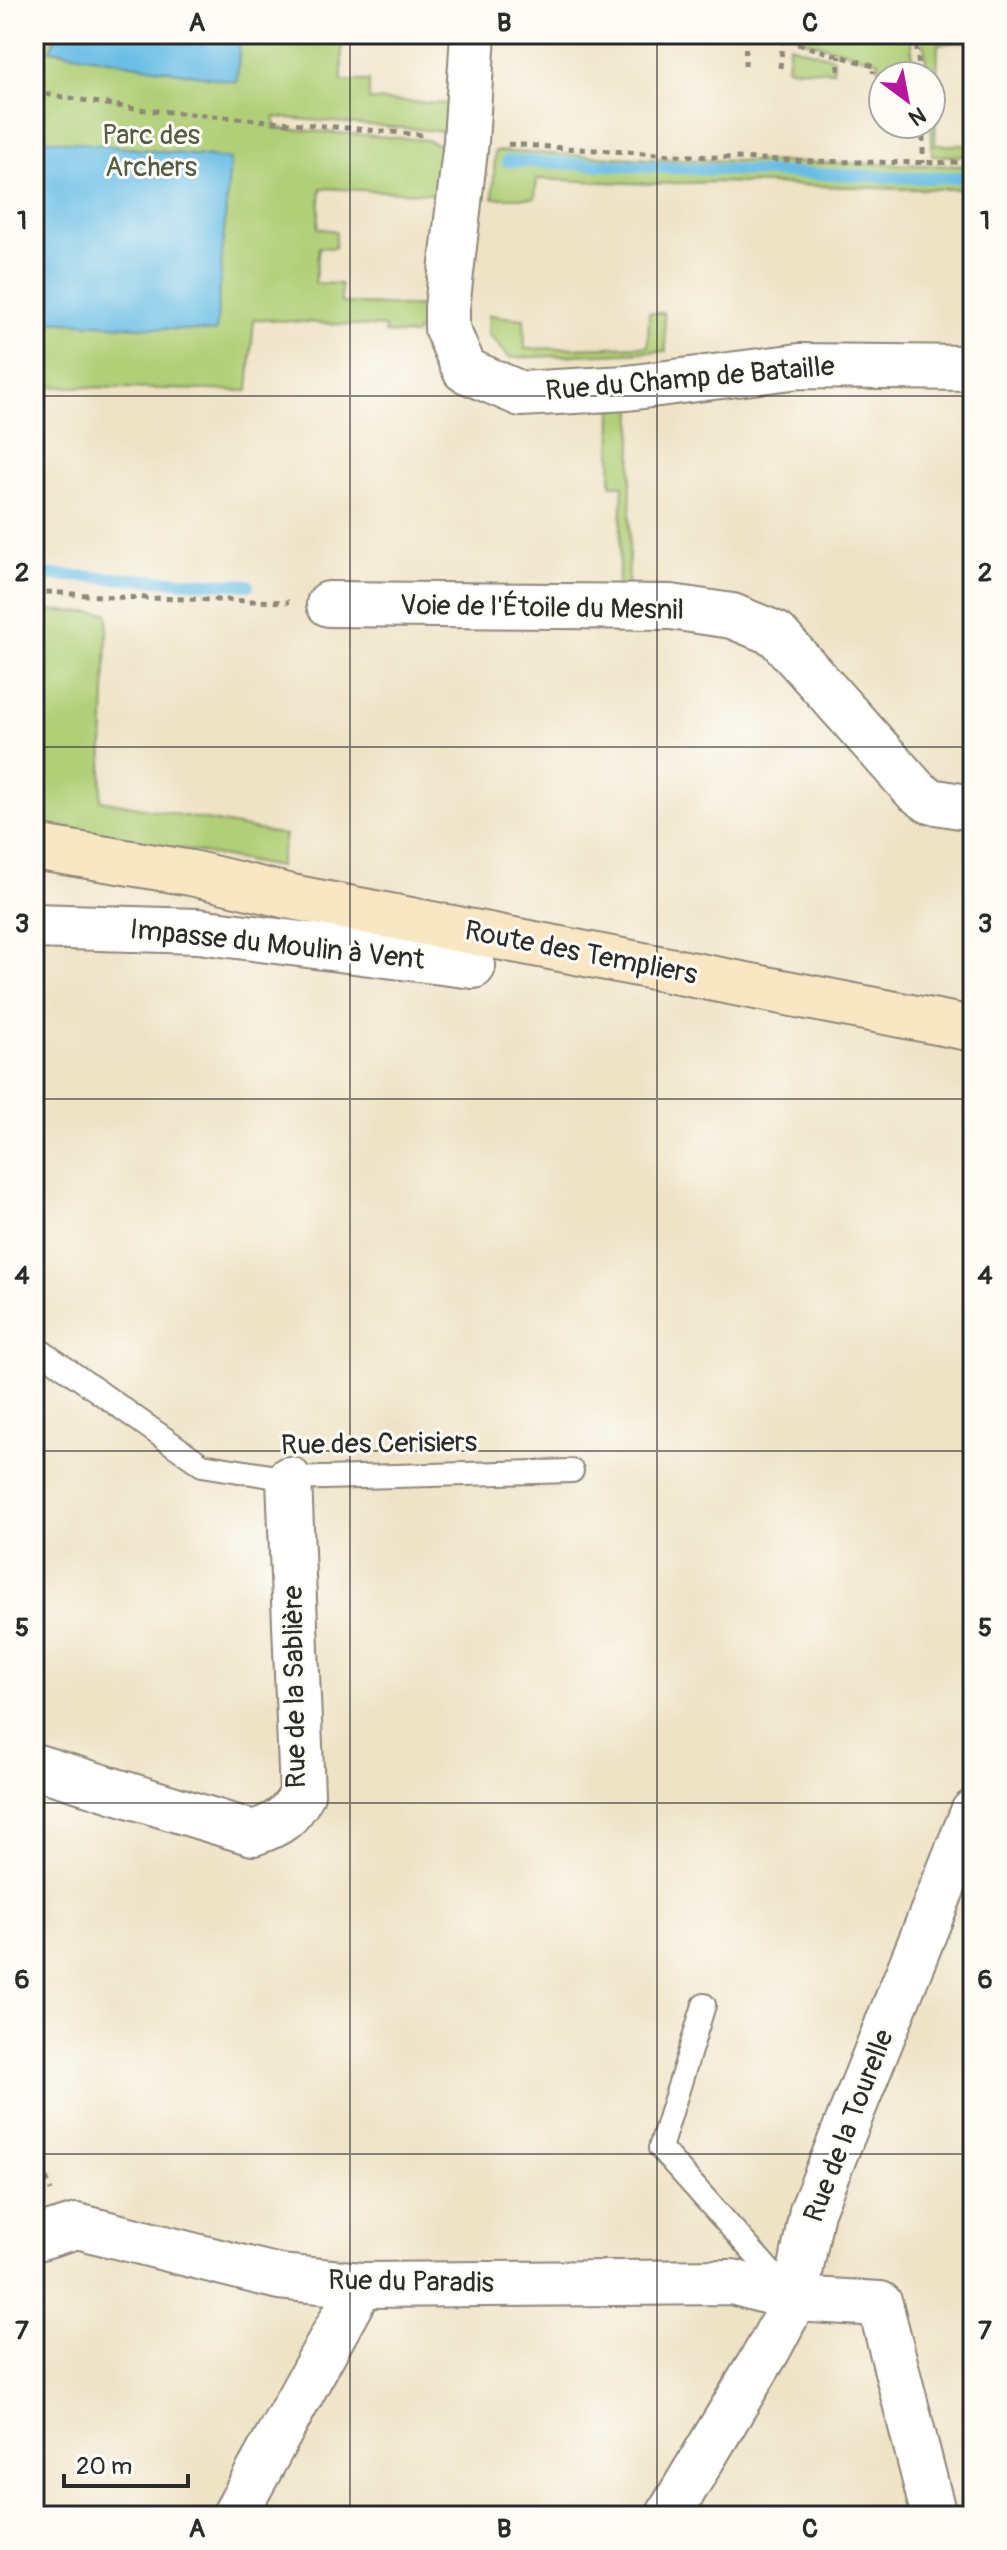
<svg xmlns="http://www.w3.org/2000/svg" width="1007" height="2550" font-family="Pangolin,sans-serif">
	<style>
		.green { fill: #b0cf77; stroke: #6e7d51; stroke-width: 2 }
		.water { fill: #68bde5; stroke: #4a7488; stroke-width: 2 }
		.lines { fill: none; stroke-linecap: round; stroke-linejoin: round }
		.stream { stroke: #68bde5; stroke-width: 12 }
		.service-casing { stroke: #8d8778; stroke-width: 26 }
		.minor-casing { stroke: #8d8778; stroke-width: 48 }
		.secondary-casing { stroke: #8d8778; stroke-width: 48 }
		.path { stroke: #8d8778; stroke-width: 5; stroke-dasharray: 6 6; stroke-linecap: butt }
		.service { stroke: #fff; stroke-width: 22 }
		.minor { stroke: #fff; stroke-width: 44 }
		.secondary { stroke: #f9e7c3; stroke-width: 44 }
		.grid { fill: none; stroke: #2b2b2b; stroke-width: 2; stroke-opacity: 0.55 }
		.labels { text-anchor: middle; dominant-baseline: central; stroke-width: 6; stroke-linejoin: round; paint-order: stroke }
		.park-label { font-size: 28px; fill: #535c42; stroke: #fdfcf7 }
		.street-label { font-size: 28px; fill: #2b2b2b; stroke: #fdfcf7 }
		.neatline { fill: none; stroke: #2b2b2b; stroke-width: 3 }
		.grid-label { font-size: 26px; text-anchor: middle; font-weight: bold; fill: #2b2b2b }
	</style>
	<rect width="100%" height="100%" fill="#fdfcf7"/>
	<filter id="ink" filterUnits="userSpaceOnUse"><feTurbulence type="fractalNoise" baseFrequency=".0125" numOctaves="2"/><feDisplacementMap in="SourceGraphic" scale="16" xChannelSelector="R" yChannelSelector="G"/><feConvolveMatrix kernelMatrix="1 2 1 2 8 2 1 2 1" color-interpolation-filters="sRGB"/></filter>
	<filter id="wash" filterUnits="userSpaceOnUse"><feTurbulence type="fractalNoise" baseFrequency=".006" numOctaves="4" result="noise"/><feDisplacementMap in="SourceGraphic" scale="32" xChannelSelector="R" yChannelSelector="G"/><feGaussianBlur stdDeviation="1.8" result="paint"/><feColorMatrix in="noise" values="0 0 0 0 0 0 0 0 0 0 0 0 0 0 0 0 0 1.4 0 .05"/><feComposite in="paint" operator="in"/></filter>
	<g filter="url(#wash)">
		<rect width="100%" height="100%" fill="#efe3c6"/>
		<!-- green -->
		<g class="green">
			<path d="M34,34H356V38H342V81H369V100L452,104L450,132L275,117L274,128L427,140L446,147L441,194L321,188L318,228L336,231L335,248L319,247L315,283L341,284V303L427,307L428,331H416L415,335L385,333V327L254,319L248,391L34,386Z"/>
			<path d="M795,34H910L915,76L879,74V61L800,39Z"/>
			<path d="M923,34H973V41L938,44L935,145H973V156H932L931,76H928Z"/>
			<path d="M789,45L834,58L833,71L787,68Z"/>
			<path d="M495,151L654,159L973,166V189H904L716,182L653,184L537,179L535,198H493Z"/>
			<path d="M649,313H664L666,351L510,358L488,334L489,315L524,319L525,349L648,346Z"/>
			<path d="M633,407L628,589H618L623,485H611L612,408Z"/>
			<path d="M34,610L108,613L101,800L285,835L279,867L34,822Z"/>
		</g>
		<!-- water -->
		<g class="water">
			<path d="M57,34H240L237,82L50,50Z"/>
			<path d="M34,138L230,159L216,332L34,320Z"/>
		</g>
		<g class="lines">
			<!-- stream -->
			<g class="stream">
				<path d="M507,161L916,178L973,177"/>
				<path d="M34,574L248,585"/>
			</g>
		</g>
	</g>
	<g filter="url(#ink)">
		<g class="lines">
			<!-- service casing -->
			<g class="service-casing">
				<g id="service">
					<path d="M34,1346L202,1465L289,1479L572,1471"/>
					<path d="M704,2005L660,2148L786,2289"/>
				</g>
			</g>
			<!-- minor casing -->
			<g class="minor-casing">
				<g id="minor">
					<path d="M473,34L466,141L447,308V329L465,370L521,394L627,388L799,366L973,368"/>
					<path d="M329,604L671,607L732,616L776,634L915,790L930,801L973,808"/>
					<path d="M34,926L198,931L473,966"/>
					<path d="M34,1766L253,1833C278,1825 290,1817 302,1794L289,1479"/>
					<path d="M34,2239L77,2226L279,2277L361,2285L732,2282L795,2299L880,2304L934,2516"/>
					<path d="M234,2516L361,2285"/>
					<path d="M668,2516L768,2350L795,2299L812,2211L973,1812"/>
				</g>
			</g>
			<!-- secondary casing -->
			<g class="secondary-casing">
				<path id="secondary" d="M34,847L191,873L292,897L973,1029"/>
			</g>
			<!-- path -->
			<g class="path">
				<path d="M763,34L874,66L873,73"/>
				<path d="M915,34L920,76"/>
				<path d="M745,66L746,34"/>
				<path d="M780,68L783,40"/>
				<path d="M838,71L840,56"/>
				<path d="M34,92L136,109L424,135"/>
				<path d="M923,124V163"/>
				<path d="M508,144C662,155 818,165 973,162"/>
				<path d="M34,591L113,597L289,602"/>
				<path d="M34,2144L51,2191"/>
			</g>
			<!-- service -->
			<use href="#service" class="service"/>
			<!-- minor -->
			<use href="#minor" class="minor"/>
			<!-- secondary -->
			<use href="#secondary" class="secondary"/>
		</g>
	</g>
	<!-- grid -->
	<path class="grid" d="M350,34V2516M657,34V2516M34,396H973M34,747H973M34,1099H973M34,1451H973M34,1803H973M34,2154H973"/>
	<g class="labels">
		<!-- park labels -->
		<g class="park-label">
			<text x="151" y="135">Parc des<tspan x="151" dy="32">Archers</tspan></text>
		</g>
		<!-- street labels -->
		<g class="street-label">
			<text transform="translate(690 379) rotate(-5)">Rue du Champ de Bataille</text>
			<text transform="translate(542 608) rotate(1)">Voie de l'Étoile du Mesnil</text>
			<text transform="translate(277 945) rotate(6)">Impasse du Moulin à Vent</text>
			<text transform="translate(581 953) rotate(11)">Route des Templiers</text>
			<text transform="translate(379 1444) rotate(-1)">Rue des Cerisiers</text>
			<text transform="translate(295 1687) rotate(-91)">Rue de la Sablière</text>
			<text transform="translate(849 2126) rotate(-69)">Rue de la Tourelle</text>
			<text transform="translate(411 2282) rotate(1)">Rue du Paradis</text>
		</g>
	</g>
	<!-- margin -->
	<rect width="1007" height="2550" fill="none" stroke="#fdfcf7" stroke-width="88"/>
	<!-- north arrow -->
	<g transform="translate(907 100) rotate(148)"><circle r="38" fill="#fdfcf7" stroke="#a9a8a5" stroke-width="2"/>
	<path d="M0-6L14 30L0 20L-14 30Z" fill="#b5179e"/>
	<text y="-12" font-size="22" font-weight="bold" text-anchor="middle" fill="#2b2b2b">N</text>
	</g>
	<!-- scale -->
	<path d="M64 2474v12h124v-12" fill="none" stroke="#2b2b2b" stroke-width="4"/>
	<text x="76" y="2474" font-size="24" fill="#2b2b2b" stroke="#fdfcf7" stroke-width="6" paint-order="stroke">20 m</text>
	<rect x="44" y="44" width="919" height="2462" class="neatline"/>
	<g class="grid-label">
		<text x="197" y="31">A</text>
		<text x="504" y="31">B</text>
		<text x="810" y="31">C</text>
		<text x="22" y="229">1</text>
		<text x="985" y="229">1</text>
		<text x="22" y="581">2</text>
		<text x="985" y="581">2</text>
		<text x="22" y="932">3</text>
		<text x="985" y="932">3</text>
		<text x="22" y="1284">4</text>
		<text x="985" y="1284">4</text>
		<text x="22" y="1636">5</text>
		<text x="985" y="1636">5</text>
		<text x="22" y="1988">6</text>
		<text x="985" y="1988">6</text>
		<text x="22" y="2339">7</text>
		<text x="985" y="2339">7</text>
		<text x="197" y="2537">A</text>
		<text x="504" y="2537">B</text>
		<text x="810" y="2537">C</text>
	</g>
</svg>
